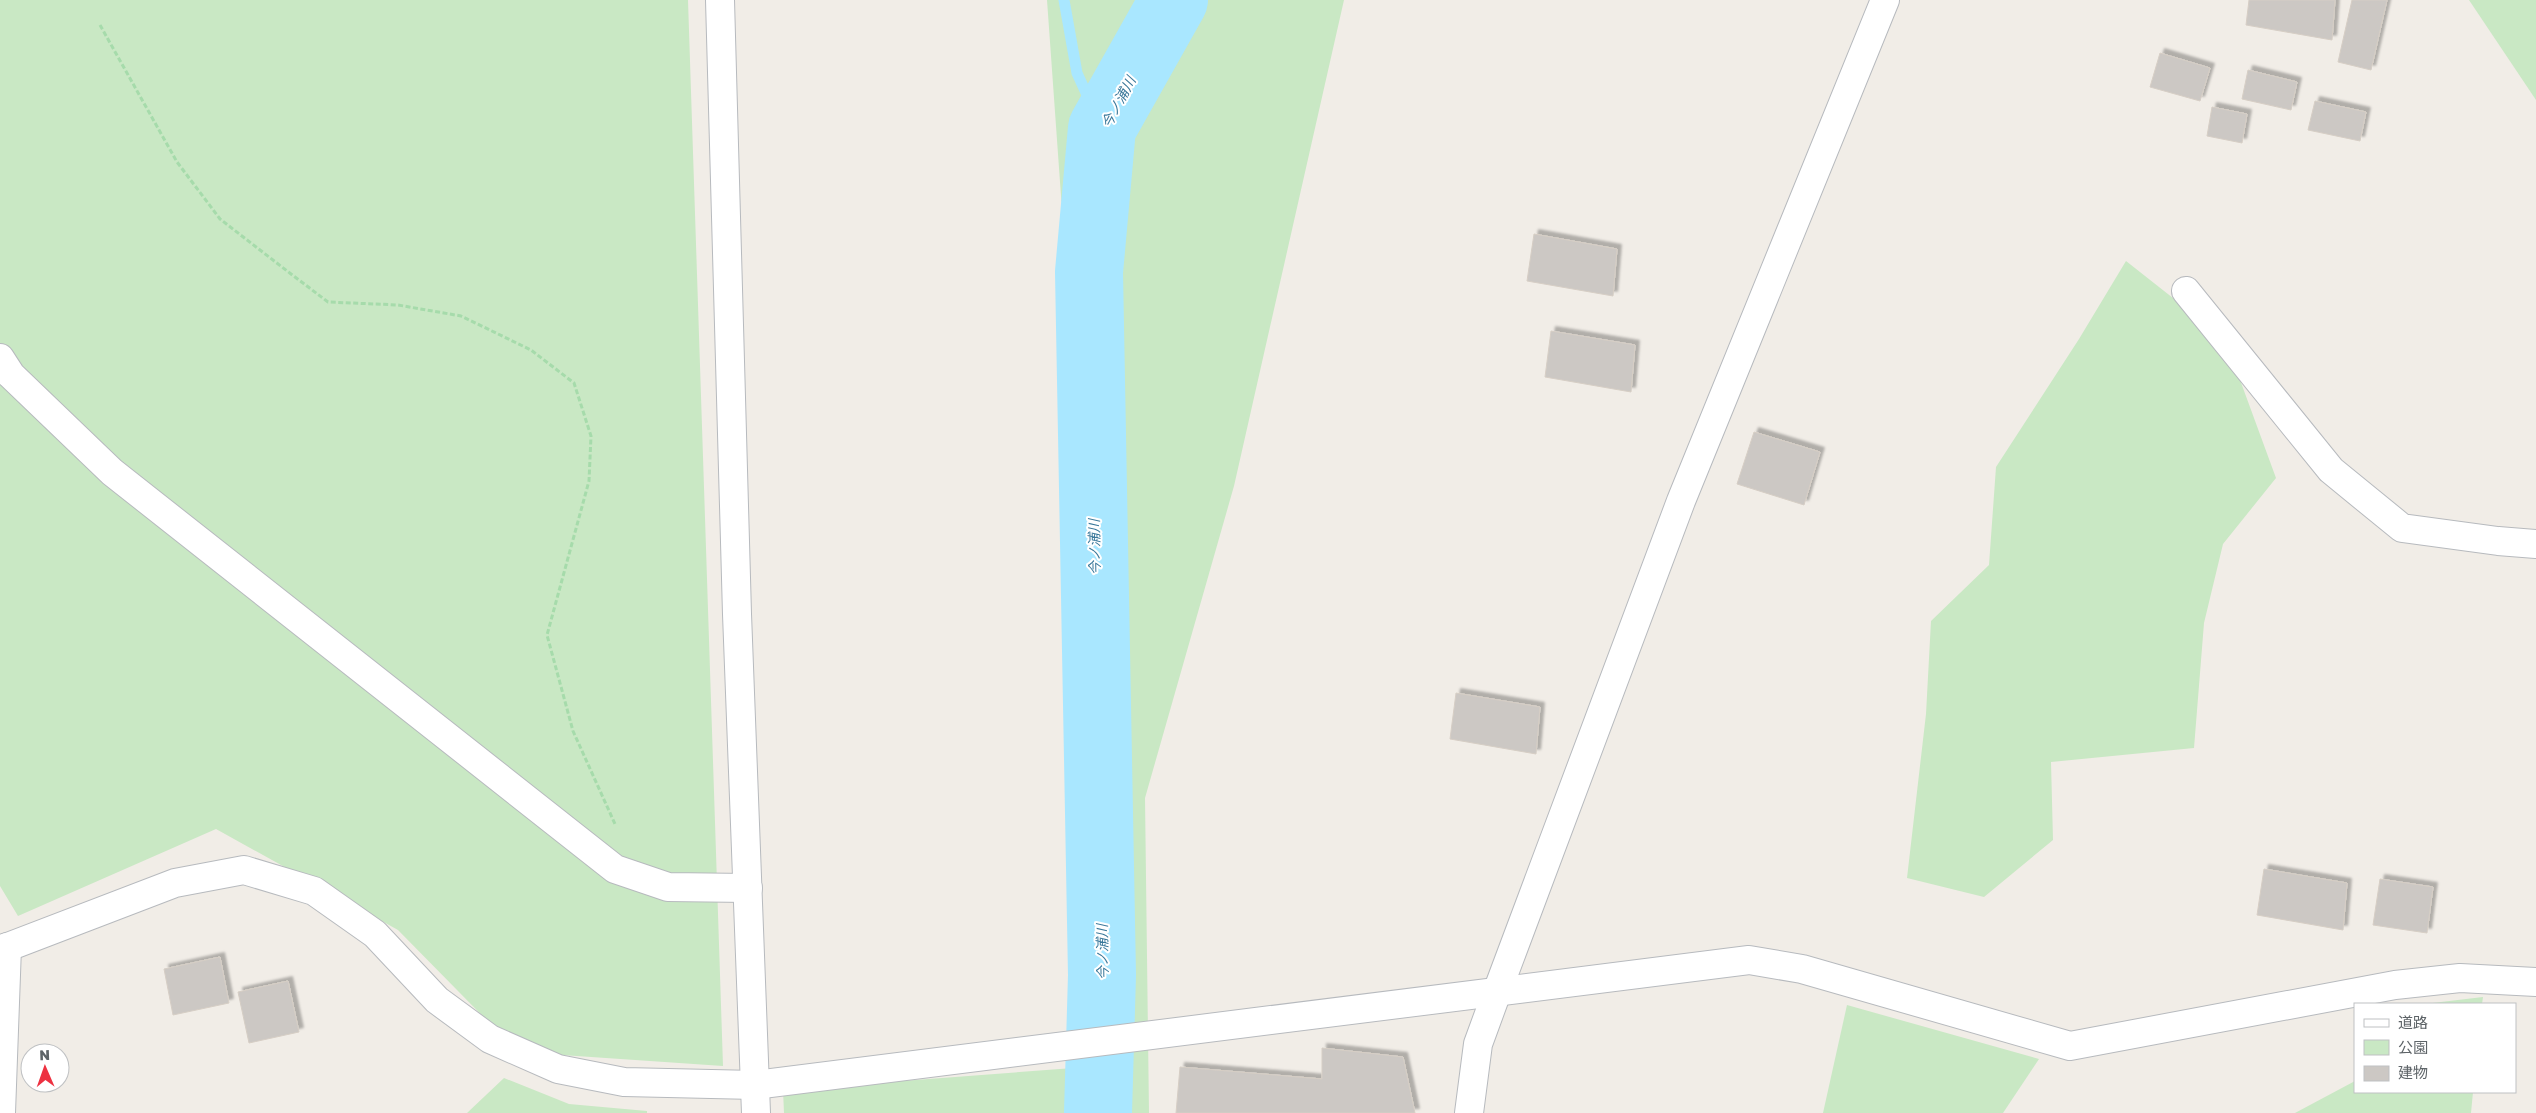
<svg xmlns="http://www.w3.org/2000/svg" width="2536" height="1113" font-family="'Golos Text','Noto Sans JP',sans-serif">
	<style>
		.green { fill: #c9e8c4 }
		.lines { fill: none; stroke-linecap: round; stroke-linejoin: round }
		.stream { stroke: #a9e7ff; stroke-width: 11 }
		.river { stroke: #a9e7ff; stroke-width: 68 }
		.building { fill: #ccc8c4; stroke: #d6cec5; filter: url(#shadow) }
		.minor-casing { stroke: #b7babe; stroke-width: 30 }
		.path { stroke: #a6dbab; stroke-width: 3; stroke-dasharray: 5 2.5; stroke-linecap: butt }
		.minor { stroke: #fff; stroke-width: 28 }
		.labels { text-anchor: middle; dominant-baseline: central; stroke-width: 4; stroke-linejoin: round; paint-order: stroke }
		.water-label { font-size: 14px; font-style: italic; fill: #3a789a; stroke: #fff }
	</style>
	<defs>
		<filter id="shadow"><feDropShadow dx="4.5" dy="-4.5" stdDeviation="1" flood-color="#0004"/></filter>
	</defs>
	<rect width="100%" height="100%" fill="#f1ede7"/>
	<!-- green -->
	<g class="green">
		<path d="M0,0H688L723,1066L518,1052L398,930L216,829L18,916L0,886Z"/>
		<path d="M1047,0H1344L1234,486L1145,798L1149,1113H784L783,1090L1100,1066L1072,574L1065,252Z"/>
		<path d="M2469,0H2536V100Z"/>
		<path d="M2126,261L2225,339L2276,478L2223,544L2204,623L2194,748L2051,762L2053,840L1984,897L1907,878L1926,714L1931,621L1989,565L1996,467L2079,339Z"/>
		<path d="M2483,997L2482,1004H2424Z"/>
		<path d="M1847,1005L2039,1059L2003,1113H1823Z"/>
		<path d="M504,1078L569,1104L647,1111V1113H467Z"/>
		<path d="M2355,1081V1092H2473L2471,1113H2295Z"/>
	</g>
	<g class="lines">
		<!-- stream -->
		<path class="stream" d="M1064,0L1077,73L1102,128"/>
		<!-- river -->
		<path class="river" d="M1098,1113L1102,975L1089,272L1102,128L1174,0"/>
	</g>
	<!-- building -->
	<g class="building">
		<path d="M2249,0H2335L2332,40L2246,25Z"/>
		<path d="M2352,0H2387L2371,70L2338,62Z"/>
		<path d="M2160,53L2210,68L2200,101L2150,87Z"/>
		<path d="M2248,70L2297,82L2291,110L2242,99Z"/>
		<path d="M2315,101L2366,112L2360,141L2308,130Z"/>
		<path d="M2212,107L2247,114L2242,143L2207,136Z"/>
		<path d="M1534,234L1617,249L1613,296L1527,281Z"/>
		<path d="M1551,331L1635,345L1631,392L1545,377Z"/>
		<path d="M1754,432L1820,452L1804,505L1737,484Z"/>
		<path d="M1456,693L1540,707L1536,754L1450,739Z"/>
		<path d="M2264,869L2347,883L2343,930L2257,915Z"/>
		<path d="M2380,879L2433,887L2427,933L2373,925Z"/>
		<path d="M220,957L229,1003L173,1015L164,969Z"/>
		<path d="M288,981L299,1032L249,1043L238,992Z"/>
		<path d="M1322,1048L1403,1057L1415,1113H1176L1180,1067L1322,1079Z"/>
	</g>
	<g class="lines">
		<!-- minor casing -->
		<g class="minor-casing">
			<g id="minor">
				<path d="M720,0L737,614L756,1113"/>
				<path d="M2186,291L2331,470L2402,528L2498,541L2536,544"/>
				<path d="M0,358L11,375L112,472L615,869L668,887L748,888"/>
				<path d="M0,950L175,883L244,870L314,891L375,934L437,1000L490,1039L558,1069L624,1082L755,1085L1749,960L1802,969L2070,1046L2395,985L2460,978L2536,982"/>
				<path d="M1,1113L7,947"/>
				<path d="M1469,1113L1478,1044L1497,992L1681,501L1885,0"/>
			</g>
		</g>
		<!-- path -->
		<path class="path" d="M100,25L177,162L220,219L291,274L328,302L398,305L461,316L531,350L574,383L591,436L589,481L547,635L573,731L615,824"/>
		<!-- minor -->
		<use href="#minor" class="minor"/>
	</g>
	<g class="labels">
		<!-- water labels -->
		<g class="water-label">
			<text transform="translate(1118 102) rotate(-62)">今ノ浦川</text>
			<text transform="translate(1094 547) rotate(-91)">今ノ浦川</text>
			<text transform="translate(1102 952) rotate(-91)">今ノ浦川</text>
		</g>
	</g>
	<!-- legend -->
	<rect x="2354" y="1003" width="162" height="90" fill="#ffffff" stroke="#bfc1c3"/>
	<rect x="2364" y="1019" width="25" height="8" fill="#ffffff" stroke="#bfc1c3"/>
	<text x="2398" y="1028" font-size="15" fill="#5e6468">道路</text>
	<rect x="2364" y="1040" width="25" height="15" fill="#c9e8c4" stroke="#bfc1c3"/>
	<text x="2398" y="1053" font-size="15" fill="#5e6468">公園</text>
	<rect x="2364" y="1066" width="25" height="15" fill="#ccc8c4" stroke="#bfc1c3"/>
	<text x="2398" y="1078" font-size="15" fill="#5e6468">建物</text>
	<!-- north arrow -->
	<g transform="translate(45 1068) rotate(358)"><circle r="24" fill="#ffffff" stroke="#bfc1c3"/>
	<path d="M0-4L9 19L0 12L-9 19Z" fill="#ed3141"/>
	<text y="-8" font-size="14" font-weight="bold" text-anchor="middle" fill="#5e6468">N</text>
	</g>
</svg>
